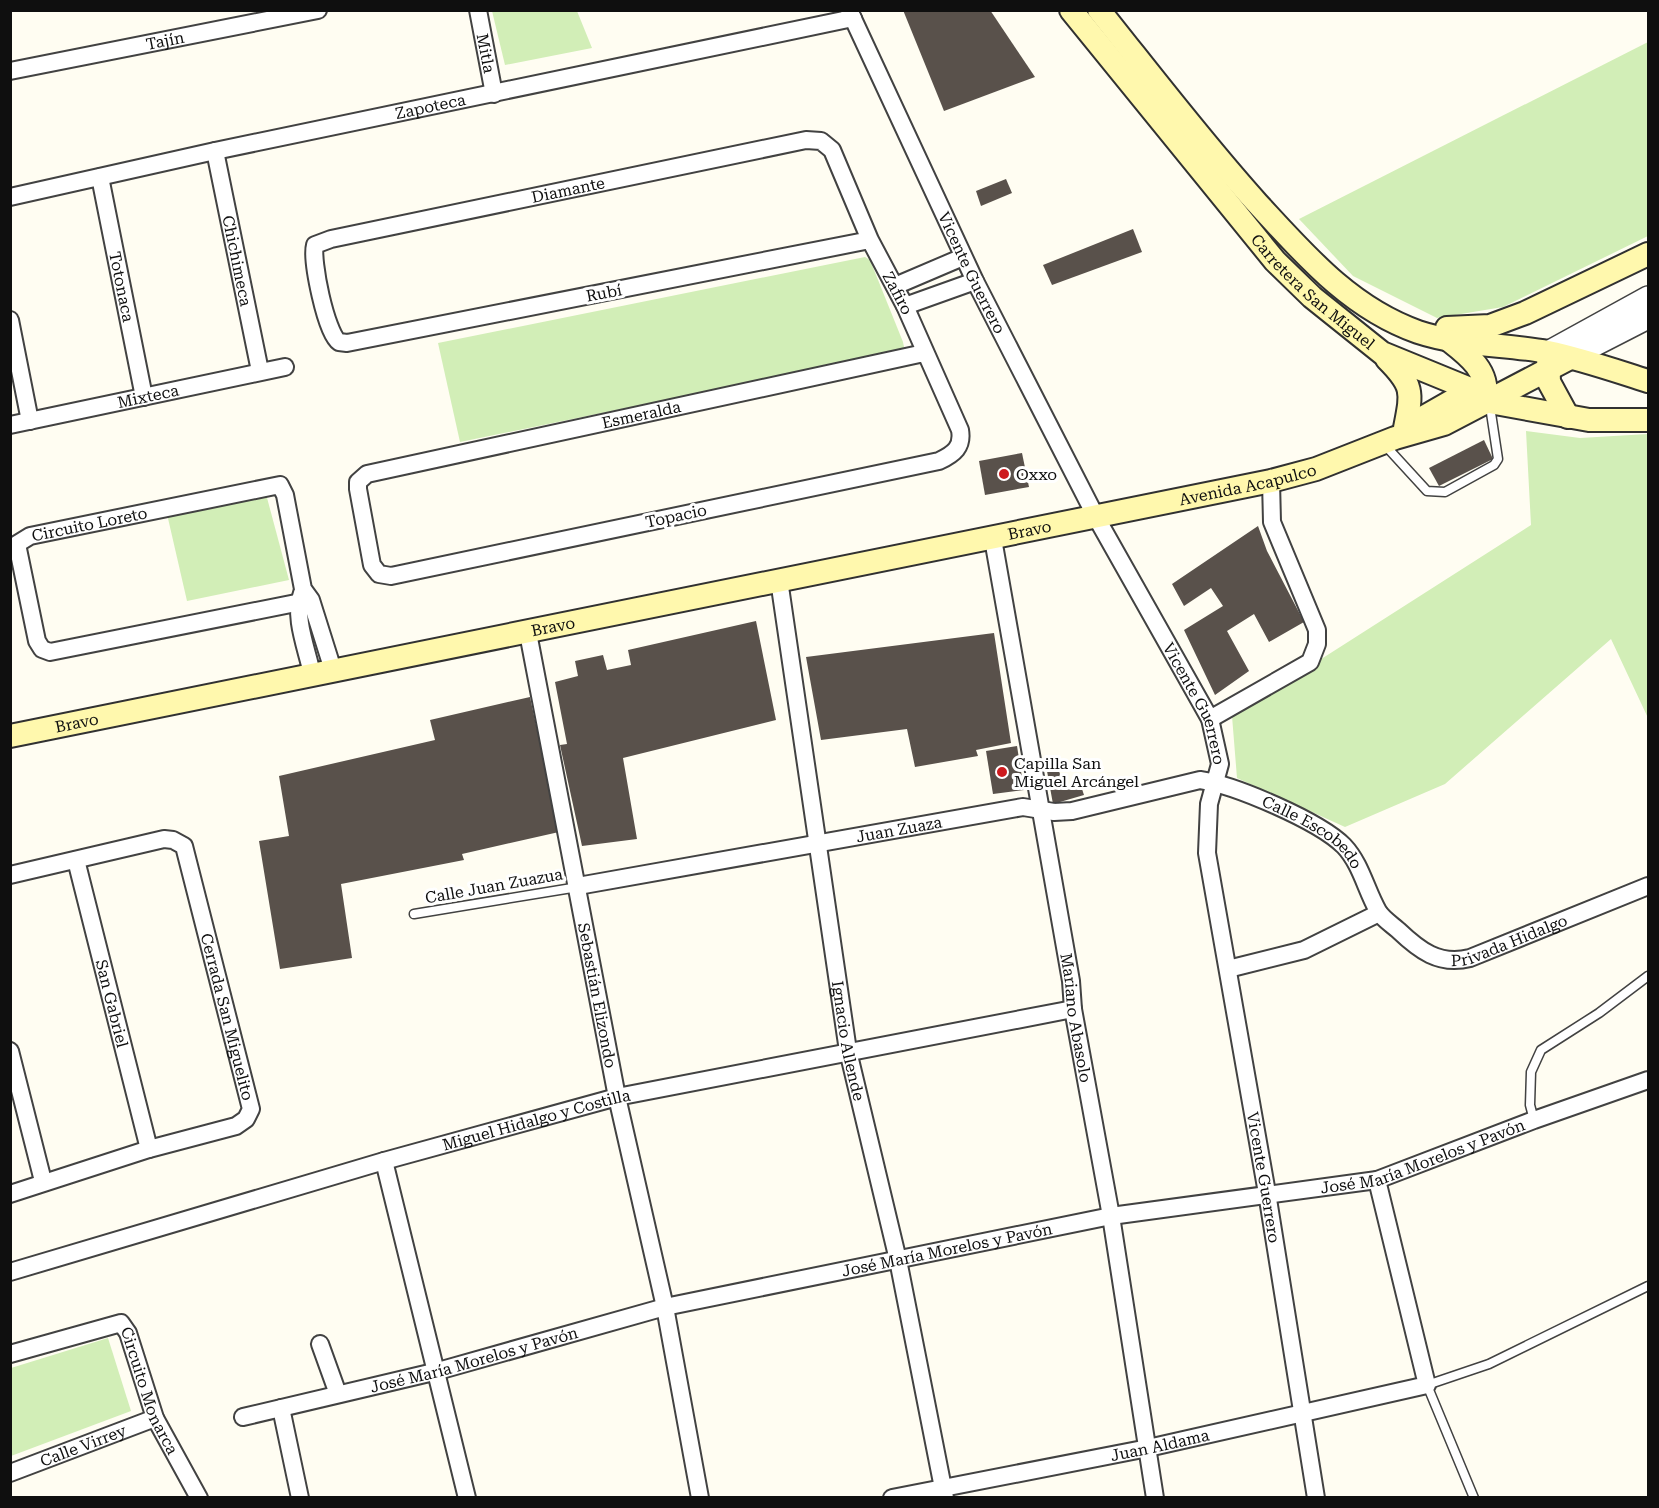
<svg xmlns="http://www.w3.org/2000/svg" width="1659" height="1508" font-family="'Roboto Serif',serif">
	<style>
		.green { fill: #d2eeb7 }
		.building { fill: #59514b }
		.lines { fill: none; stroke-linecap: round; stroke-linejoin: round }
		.service-casing { stroke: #424242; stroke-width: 11 }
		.minor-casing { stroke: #424242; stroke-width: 20 }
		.tertiary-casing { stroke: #424242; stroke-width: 24 }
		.secondary-casing { stroke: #313131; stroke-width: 26 }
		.service { stroke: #fff; stroke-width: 8 }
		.minor { stroke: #fff; stroke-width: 16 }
		.tertiary { stroke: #fff; stroke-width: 21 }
		.secondary { stroke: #fff8ad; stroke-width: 22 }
		.poi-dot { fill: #cd1a1d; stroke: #fff; stroke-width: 2 }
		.labels { text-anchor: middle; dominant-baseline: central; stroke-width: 6; stroke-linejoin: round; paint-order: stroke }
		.street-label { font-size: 16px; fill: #0f0f0f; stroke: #fff }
		.poi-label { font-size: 16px; fill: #0f0f0f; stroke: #fff; text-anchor: start }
	</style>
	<rect width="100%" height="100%" fill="#fffdf2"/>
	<!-- green -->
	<g class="green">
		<path d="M492,11H577L592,48L505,65Z"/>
		<path d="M1648,42V236L1503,307L1437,318L1353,276L1299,219Z"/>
		<path d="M865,257L870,260L903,342L904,347L900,352L460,442L438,343Z"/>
		<path d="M1526,431L1580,438L1648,434V718L1611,639L1445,784L1345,827L1237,778L1232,716L1531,525Z"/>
		<path d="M266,494L289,580L187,601L167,514Z"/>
		<path d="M108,1338L131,1411L11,1456V1368Z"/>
	</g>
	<!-- building -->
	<g class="building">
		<path d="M903,10H990L1035,77L944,111Z"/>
		<path d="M1006,179L1012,193L981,206L976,191Z"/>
		<path d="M1133,229L1142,252L1052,285L1043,265Z"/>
		<path d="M1484,440L1493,459L1439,486L1429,468Z"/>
		<path d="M1022,453L1029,487L985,495L979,461Z"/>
		<path d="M1258,526L1267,551L1304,622L1269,642L1254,614L1227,631L1249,671L1215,695L1184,630L1223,606L1211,588L1184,606L1172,584Z"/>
		<path d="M756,621L776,720L623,758L637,839L582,846L560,745L567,744L555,682L578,676L575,661L603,655L607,670L631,665L628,650Z"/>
		<path d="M994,633L1011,743L976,750L978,756L915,767L907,729L821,740L806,657Z"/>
		<path d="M530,697L559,832L462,854L464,860L341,884L352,958L280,969L259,841L289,836L279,776L435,740L430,720Z"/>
		<path d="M1017,746L1024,790L993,794L986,751Z"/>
		<path d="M1055,758L1064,787L1080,783L1084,795L1053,804L1045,760Z"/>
	</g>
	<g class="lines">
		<!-- service casing -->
		<g class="service-casing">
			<g id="service">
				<path d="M1383,443L1427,491L1445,492L1494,465L1498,459L1491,413"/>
				<path d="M414,914L578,887"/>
				<path d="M1534,1120L1530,1105L1531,1072L1541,1050L1599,1013L1648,976"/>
				<path d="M1474,1498L1427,1385L1489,1364L1648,1286"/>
			</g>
		</g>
		<!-- minor casing -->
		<g class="minor-casing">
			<g id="minor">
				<path id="s1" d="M478,10L494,94"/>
				<path id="s2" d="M849,10L975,281L1096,517L1210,719L1220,764L1209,804L1207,853L1267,1193L1316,1498"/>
				<path id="s3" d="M10,71L318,10"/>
				<path id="s4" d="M215,151L260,371"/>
				<path id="s5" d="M100,177L144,397"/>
				<path id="s6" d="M10,197L215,151L853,18"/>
				<path id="s7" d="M870,240L347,343L339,342C326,333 311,260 315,245L331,239L806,140L821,141L832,150L870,240L905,306L960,430C963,447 954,454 939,461L391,576L379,574L372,565L358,489V482L367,474L924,353"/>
				<path d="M895,286L963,257"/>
				<path d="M905,306L975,281"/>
				<path d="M10,320L30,421"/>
				<path id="s8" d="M10,425L285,367"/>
				<path id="s9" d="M993,539L1071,981L1073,1009L1111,1216L1155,1498"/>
				<path id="s10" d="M779,580L848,1051L898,1260L945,1498"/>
				<path d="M302,593C293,617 307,649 312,674"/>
				<path id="s11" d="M311,600L50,652L42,649L37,641L17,544L30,536L280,485L285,495L303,589L311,600L333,670"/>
				<path id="s12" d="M528,633L617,1097L665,1307L700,1498"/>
				<path d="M1210,719L1310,662L1317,644V630L1272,522L1271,481"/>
				<path id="s13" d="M76,860L149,1149"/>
				<path id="s14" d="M10,875L164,839L173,840L184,846L251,1109L246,1119L236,1126L149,1149L10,1194"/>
				<path id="s15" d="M578,886L1023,807L1054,812L1072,811L1200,780C1235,785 1319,821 1344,846C1361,864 1366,890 1378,911C1382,918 1391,924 1398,930C1419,950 1439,966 1470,958L1648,886"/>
				<path d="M1228,969L1304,950L1379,913"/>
				<path d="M10,1051L43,1181"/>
				<path d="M384,1161L467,1498"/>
				<path id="s16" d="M10,1272L384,1161L617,1097L1073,1009"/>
				<path d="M320,1344L338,1394"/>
				<path id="s17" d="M10,1354L121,1323L128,1333L155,1418L199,1498"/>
				<path d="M281,1408L300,1498"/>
				<path id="s18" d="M243,1417L438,1371L665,1307L1111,1216L1377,1180L1534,1120L1648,1080"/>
				<path id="s19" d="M10,1473L155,1418"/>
				<path id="s20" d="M892,1498L1148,1448L1427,1385L1377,1180"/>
			</g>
		</g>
		<!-- tertiary casing -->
		<g class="tertiary-casing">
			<g id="tertiary">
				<path d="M1548,352L1648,297"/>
				<path d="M1570,358L1648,318"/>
			</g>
		</g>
		<!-- secondary casing -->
		<g class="secondary-casing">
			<g id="secondary">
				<path id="s21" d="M1071,10L1275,261L1312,297L1382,353L1470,389L1484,401L1589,420H1648"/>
				<path d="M1099,10C1151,75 1202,142 1257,203C1305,255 1350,308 1418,332C1460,346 1505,344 1548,352C1582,359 1616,371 1648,381"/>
				<path d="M1447,328L1490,326L1525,313L1648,254"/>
				<path d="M1450,341C1468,355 1489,371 1485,397"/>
				<path d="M1548,354L1549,382L1568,417"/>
				<path d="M1387,359C1414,386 1412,392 1405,428"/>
				<path d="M1410,425L1480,385"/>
				<path id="s22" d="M10,736L1271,481L1316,469L1395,438L1444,424L1570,358"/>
			</g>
		</g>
		<!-- service -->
		<use href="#service" class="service"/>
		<!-- minor -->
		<use href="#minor" class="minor"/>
		<!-- tertiary -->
		<use href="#tertiary" class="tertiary"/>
		<!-- secondary -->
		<use href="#secondary" class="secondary"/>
	</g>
	<!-- markers -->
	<g class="poi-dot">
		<circle cx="1004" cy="474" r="6"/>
		<circle cx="1002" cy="772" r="6"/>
	</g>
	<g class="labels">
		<!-- street labels -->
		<g class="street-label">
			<text stroke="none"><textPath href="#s3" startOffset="158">Tajín</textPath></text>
			<text stroke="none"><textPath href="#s1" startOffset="44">Mitla</textPath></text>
			<text stroke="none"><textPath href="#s6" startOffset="430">Zapoteca</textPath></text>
			<text stroke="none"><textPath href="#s7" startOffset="902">Diamante</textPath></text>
			<text stroke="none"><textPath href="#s4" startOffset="112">Chichimeca</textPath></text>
			<text stroke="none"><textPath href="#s2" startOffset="290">Vicente Guerrero</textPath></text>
			<text stroke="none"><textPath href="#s5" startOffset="112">Totonaca</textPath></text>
			<text stroke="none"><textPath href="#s21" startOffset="372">Carretera San Miguel</textPath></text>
			<text transform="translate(604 293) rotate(-11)">Rubí</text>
			<text stroke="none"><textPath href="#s7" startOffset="1332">Zafiro</textPath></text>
			<text stroke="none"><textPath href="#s8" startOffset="141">Mixteca</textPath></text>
			<text stroke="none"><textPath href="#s7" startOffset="2484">Esmeralda</textPath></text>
			<text stroke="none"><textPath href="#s22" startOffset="1263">Avenida Acapulco</textPath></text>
			<text transform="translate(676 516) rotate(-12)">Topacio</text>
			<text stroke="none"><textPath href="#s11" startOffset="459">Circuito Loreto</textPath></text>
			<text stroke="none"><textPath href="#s22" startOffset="1040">Bravo</textPath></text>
			<text stroke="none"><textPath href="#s22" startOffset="554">Bravo</textPath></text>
			<text stroke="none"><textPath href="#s2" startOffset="776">Vicente Guerrero</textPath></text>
			<text stroke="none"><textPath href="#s22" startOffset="68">Bravo</textPath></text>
			<text stroke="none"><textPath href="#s15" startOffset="326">Juan Zuaza</textPath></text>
			<text stroke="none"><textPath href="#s15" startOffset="759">Calle Escobedo</textPath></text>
			<text transform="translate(494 886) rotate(-10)">Calle Juan Zuazua</text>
			<text stroke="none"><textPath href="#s15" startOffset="1018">Privada Hidalgo</textPath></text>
			<text stroke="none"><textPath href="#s12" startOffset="369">Sebastián Elizondo</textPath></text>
			<text stroke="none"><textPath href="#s13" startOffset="148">San Gabriel</textPath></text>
			<text stroke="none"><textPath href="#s14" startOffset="356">Cerrada San Miguelito</textPath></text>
			<text stroke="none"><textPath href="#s9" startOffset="486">Mariano Abasolo</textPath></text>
			<text stroke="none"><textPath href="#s10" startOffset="466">Ignacio Allende</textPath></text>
			<text stroke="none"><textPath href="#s16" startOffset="548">Miguel Hidalgo y Costilla</textPath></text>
			<text stroke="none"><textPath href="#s18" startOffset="1210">José María Morelos y Pavón</textPath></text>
			<text stroke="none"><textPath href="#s2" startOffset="1262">Vicente Guerrero</textPath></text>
			<text stroke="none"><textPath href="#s18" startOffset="724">José María Morelos y Pavón</textPath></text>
			<text stroke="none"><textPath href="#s18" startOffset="238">José María Morelos y Pavón</textPath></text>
			<text stroke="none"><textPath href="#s17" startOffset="189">Circuito Monarca</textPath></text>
			<text stroke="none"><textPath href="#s20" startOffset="273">Juan Aldama</textPath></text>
			<text stroke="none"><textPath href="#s19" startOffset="78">Calle Virrey</textPath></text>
		</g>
		<!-- poi labels -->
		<g class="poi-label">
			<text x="1016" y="474">Oxxo</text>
			<text x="1014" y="763">Capilla San<tspan x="1014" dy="18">Miguel Arcángel</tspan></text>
		</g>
	</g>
	<!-- border -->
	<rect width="1659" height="1508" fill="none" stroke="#0f0f0f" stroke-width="24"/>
</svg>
